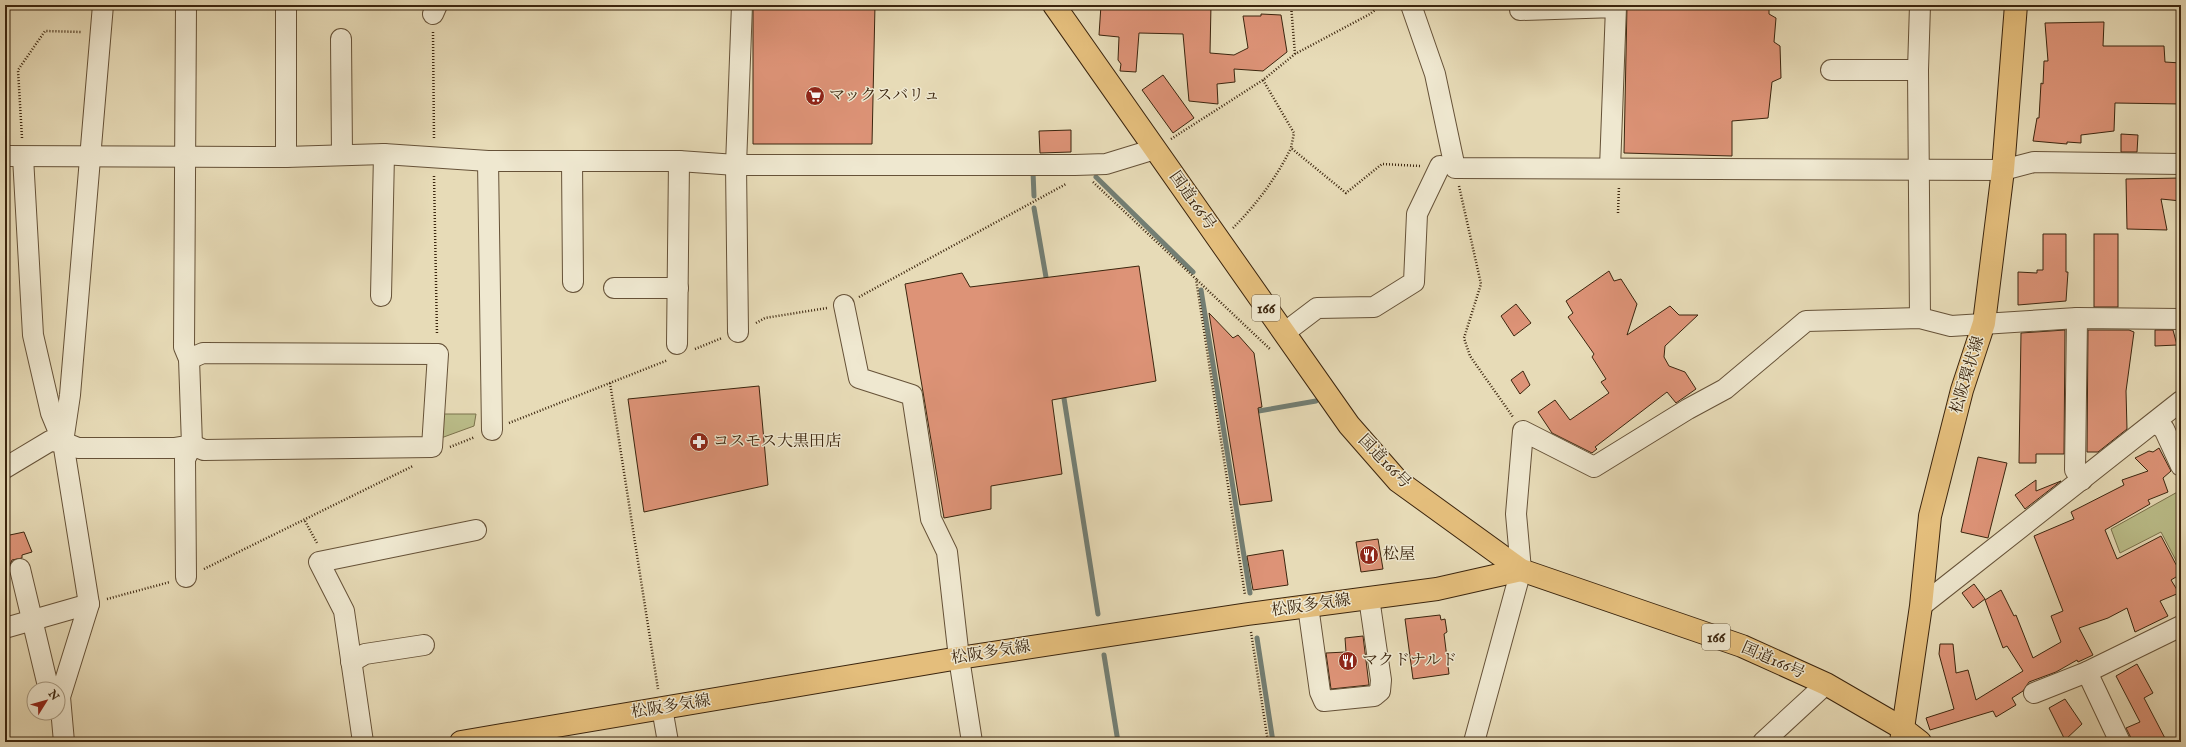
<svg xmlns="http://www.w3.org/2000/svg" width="2186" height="747" font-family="'IM FELL English','Noto Serif JP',serif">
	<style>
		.green { fill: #bbbe8a; stroke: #7b724c }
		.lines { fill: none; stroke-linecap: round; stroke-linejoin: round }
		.stream { stroke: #737e73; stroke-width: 5 }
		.building { fill: #dd9377; stroke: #3b250e }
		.minor-casing { stroke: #665238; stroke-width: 22 }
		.major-casing { stroke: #3b250e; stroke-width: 24 }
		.highway-casing { stroke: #3b250e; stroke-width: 24 }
		.path { stroke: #3b250e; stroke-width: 2.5; stroke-dasharray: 1 2; stroke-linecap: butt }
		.minor { stroke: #efe8d0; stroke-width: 20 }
		.major { stroke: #e4be7c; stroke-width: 22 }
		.highway { stroke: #e4be7c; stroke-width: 22 }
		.labels { text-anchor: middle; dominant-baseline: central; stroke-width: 3; stroke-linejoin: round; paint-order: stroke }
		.shield { fill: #efe8d0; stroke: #716048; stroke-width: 1 }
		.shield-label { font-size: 15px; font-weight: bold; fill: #3b250e }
		.poi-label { font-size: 16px; fill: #3b250e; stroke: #efe8d0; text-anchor: start }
		.street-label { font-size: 16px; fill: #3b250e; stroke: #efe8d0 }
	</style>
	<rect width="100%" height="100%" fill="#e7dbb7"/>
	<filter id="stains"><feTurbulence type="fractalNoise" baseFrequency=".005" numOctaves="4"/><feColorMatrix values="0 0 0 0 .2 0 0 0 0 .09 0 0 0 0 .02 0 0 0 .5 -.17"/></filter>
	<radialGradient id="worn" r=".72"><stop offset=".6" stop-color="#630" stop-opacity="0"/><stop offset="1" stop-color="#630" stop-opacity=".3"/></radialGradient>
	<!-- green -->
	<g class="green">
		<path d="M443,414H476L474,426L441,438Z"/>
		<path d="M2181,490V570L2161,532L2120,553L2111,529Z"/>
	</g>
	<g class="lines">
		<!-- stream -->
		<g class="stream">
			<path d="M1033,172L1034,196"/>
			<path d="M1096,177L1193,272"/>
			<path d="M1034,208L1047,283"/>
			<path d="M1201,290L1250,593"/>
			<path d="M1063,392L1098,614"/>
			<path d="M1253,412L1316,401"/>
			<path d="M1257,638L1273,742"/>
			<path d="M1104,655L1118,742"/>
		</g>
	</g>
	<!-- building -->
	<g class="building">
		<path d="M753,5H875L872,144H753Z"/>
		<path d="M1101,5H1211L1210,53L1234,55L1248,48L1243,16H1261V14L1281,15L1287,52L1263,71L1234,69L1235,82L1217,84L1218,104L1189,101L1183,34L1139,33L1136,72L1120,71L1121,64L1118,60L1119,37L1099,35Z"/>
		<path d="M1627,5H1769V14L1776,18L1774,42L1780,46L1781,78L1772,82L1768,118L1732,121V156L1624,153Z"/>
		<path d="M2104,22L2103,46H2164L2165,62L2181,63V104L2115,103L2114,131L2081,135V143L2067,142V144L2033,141L2037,118H2039L2041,83L2043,84L2044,61H2048L2045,23Z"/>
		<path d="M1163,75L1194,118L1173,133L1142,90Z"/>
		<path d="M1071,130V152L1040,153L1039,131Z"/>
		<path d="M2121,134L2138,135L2137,152H2121Z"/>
		<path d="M2181,178V201L2161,199L2167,230L2127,229L2126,179Z"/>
		<path d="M2043,234H2066V272H2068L2066,301L2018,305V272L2037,273V270H2043Z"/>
		<rect x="2094" y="234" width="24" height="73"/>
		<path d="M1139,266L1156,381L1052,400L1062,474L991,486V509L944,518L905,284L962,273L970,287Z"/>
		<path d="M1609,271L1614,281L1621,279L1637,304L1627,335L1670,306L1679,315H1698L1665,346L1664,357L1669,366L1685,372L1696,389L1676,403L1667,392L1595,447L1597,449L1592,453L1552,433L1538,412L1555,400L1570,420L1609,393L1601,382L1606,379L1592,357L1594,354L1568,317L1573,313L1566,301Z"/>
		<path d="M1516,304L1531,323L1514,336L1501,316Z"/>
		<path d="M1209,313L1233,338L1238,335L1254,353L1262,407L1258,408L1272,501L1240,505Z"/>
		<path d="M2065,330L2064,454H2036V463H2019L2021,333Z"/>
		<path d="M2088,330H2129L2134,332L2126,391L2127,429L2098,452H2087Z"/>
		<path d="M2155,330H2173L2177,345L2155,346Z"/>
		<path d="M1523,371L1530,385L1520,394L1511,380Z"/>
		<path d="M759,386L768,485L644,512L628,399Z"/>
		<path d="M2159,448L2171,471L2163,478L2168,492L2148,500L2150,504L2105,530L2117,559L2161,536L2181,574L2171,580L2179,593L2160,601L2168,616L2135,632L2127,608L2108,618L2079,628L2093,655L2078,662L2077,660L2056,672L2029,682L2023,691L2012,698L2016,705L1996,717L1993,711L1930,730L1926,718L1954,709L1939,654L1940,644H1953L1956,673L1968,670L1976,700L2023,671L2007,646L2003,648L1985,600L2001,590L2014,616L2016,615L2033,658L2061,642L2051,616L2063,611L2034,536L2074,519L2071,512L2124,485L2122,480L2148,471L2135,458L2149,451L2153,452Z"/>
		<path d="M1978,457L2007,463L1988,538L1961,532Z"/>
		<path d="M2036,480V491L2061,481L2025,509L2015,495Z"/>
		<path d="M24,532L32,552L22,555V558L12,560L9,567L5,569V536Z"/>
		<path d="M1378,539L1383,569L1361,572L1356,542Z"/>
		<path d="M1283,550L1288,585L1253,590L1247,556Z"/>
		<path d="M1974,584L1985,599L1973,608L1962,593Z"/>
		<path d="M1440,615L1441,620L1445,619L1447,632L1444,634L1449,674L1413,679L1405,619Z"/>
		<path d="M1363,636L1369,685L1331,689L1326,653L1346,652L1345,638Z"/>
		<path d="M2137,664L2153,693L2144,698L2167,742H2133L2126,728L2140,722L2116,676Z"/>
		<path d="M2065,699L2082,724L2065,740L2049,708Z"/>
	</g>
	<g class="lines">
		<!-- minor casing -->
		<g class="minor-casing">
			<g id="minor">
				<path d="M1411,5L1435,74L1455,168L2003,170L2034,162L2181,164"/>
				<path d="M1520,5V10L1616,7L1610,168"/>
				<path d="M433,14L437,5"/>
				<path d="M341,39L342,155"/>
				<path d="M1831,70H1918"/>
				<path d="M5,156L286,157L384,154L488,161H679L736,165H1075L1106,164L1155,149"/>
				<path d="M23,157L33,335L51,413L63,442"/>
				<path d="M286,157V5"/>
				<path d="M488,161L492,430"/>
				<path d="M572,161L573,282"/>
				<path d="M614,288H678"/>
				<path d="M381,296L384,154"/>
				<path d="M844,305L859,378L912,395L931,519L947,552L959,658L972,742"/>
				<path d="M1920,318L1918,70L1920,5"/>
				<path d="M2077,318L2075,470L2082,480"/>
				<path d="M738,332L736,165L742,5"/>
				<path d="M1284,333L1317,308L1374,307L1414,282L1417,214L1440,166"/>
				<path d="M677,344L679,161"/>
				<path d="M2155,423L2164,429L2181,466"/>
				<path d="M5,468L50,441L63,442L78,448H174L192,445L189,359L184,347L186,5"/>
				<path d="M20,569L47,682L53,689"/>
				<path d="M186,577L185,459L192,445L204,450L432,447L438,354L203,353L189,359"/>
				<path d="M1308,606L1320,692L1324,701L1374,696L1380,691L1381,680L1369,598"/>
				<path d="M1921,606L2181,401"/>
				<path d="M5,628L89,604"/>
				<path d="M351,662L365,654L424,645"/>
				<path d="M2034,693L2087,672"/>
				<path d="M662,708L668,742"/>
				<path d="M64,742L60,697L89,604L63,442L70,395L103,5"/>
				<path d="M363,742L344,611L319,562L476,530"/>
				<path d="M1474,742L1521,570L1516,514L1523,431L1594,467L1688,409L1725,389L1806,321L1920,318L1951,326L2077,318L2181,319"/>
				<path d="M1763,742L1826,684"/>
				<path d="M2120,742L2087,672L2181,626"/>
			</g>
		</g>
		<!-- major casing -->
		<g class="major-casing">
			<g id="major">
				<path d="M461,742L959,658L1248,614L1437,589L1521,570"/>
				<path d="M1901,742L1921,606L1930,516L1962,390L1984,323L2003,170L2016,5"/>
			</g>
		</g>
		<!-- highway casing -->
		<g class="highway-casing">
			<path id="highway" d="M1054,5L1349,425L1398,481L1521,570L1742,646L1826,684L1902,728L1920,742"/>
		</g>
		<!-- path -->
		<g class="path">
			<path d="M1291,5L1295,54"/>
			<path d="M433,32L434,139"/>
			<path d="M1263,80L1294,133L1291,148L1346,193L1382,164L1420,166"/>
			<path d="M22,138L18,70L45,31L82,32"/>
			<path d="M1171,139L1263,80L1295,54L1370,14L1381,5"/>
			<path d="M434,176L437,335"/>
			<path d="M1093,182L1196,279L1245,595"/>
			<path d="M1459,186L1481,284L1464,338L1470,356L1513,417"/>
			<path d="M1618,213L1619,186"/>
			<path d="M1233,228C1256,205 1277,177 1291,148"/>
			<path d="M1197,280L1271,350"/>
			<path d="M859,297L1066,184"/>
			<path d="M756,323L765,318L827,308"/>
			<path d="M695,349L722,338"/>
			<path d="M610,383L658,689"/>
			<path d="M509,423L668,360"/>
			<path d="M450,447L475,437"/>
			<path d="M305,521L317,543"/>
			<path d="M204,569L413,466"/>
			<path d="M107,599L170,582"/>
			<path d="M1251,632L1268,742"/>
		</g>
		<!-- minor -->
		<use href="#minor" class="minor"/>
		<!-- major -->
		<use href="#major" class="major"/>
		<!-- highway -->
		<use href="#highway" class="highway"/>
	</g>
	<!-- icons -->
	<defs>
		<g id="supermarket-disc" transform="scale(1)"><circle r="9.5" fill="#8f2418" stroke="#efe8d0"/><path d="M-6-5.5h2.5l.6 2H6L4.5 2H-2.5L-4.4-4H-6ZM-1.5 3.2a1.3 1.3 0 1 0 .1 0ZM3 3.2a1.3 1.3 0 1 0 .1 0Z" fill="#fff"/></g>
		<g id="pharmacy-disc" transform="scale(1)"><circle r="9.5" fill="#8f2418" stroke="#efe8d0"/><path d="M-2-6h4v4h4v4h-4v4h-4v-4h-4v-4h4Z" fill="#fff"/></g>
		<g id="restaurant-disc" transform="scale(1)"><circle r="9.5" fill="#8f2418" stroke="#efe8d0"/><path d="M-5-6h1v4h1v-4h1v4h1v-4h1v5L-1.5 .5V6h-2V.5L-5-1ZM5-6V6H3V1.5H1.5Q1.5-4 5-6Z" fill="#fff"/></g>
	</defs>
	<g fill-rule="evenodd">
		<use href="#supermarket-disc" x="815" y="96"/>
		<use href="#pharmacy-disc" x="699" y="442"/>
		<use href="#restaurant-disc" x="1369" y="555"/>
		<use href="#restaurant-disc" x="1348" y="661"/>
	</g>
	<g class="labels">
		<!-- shield labels -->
		<g class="shield">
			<rect x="1252" y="295" width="28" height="26" rx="3"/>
			<rect x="1702" y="624" width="28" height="26" rx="3"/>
		</g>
		<g class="shield-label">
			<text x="1266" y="308">166</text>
			<text x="1716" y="637">166</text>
		</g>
		<!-- poi labels -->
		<g class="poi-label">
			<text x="829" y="96">マックスバリュ</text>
			<text x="713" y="442">コスモス大黒田店</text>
			<text x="1383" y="555">松屋</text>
			<text x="1362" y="661">マクドナルド</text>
		</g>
		<!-- street labels -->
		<g class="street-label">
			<text transform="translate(1192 201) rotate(55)">国道166号</text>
			<text transform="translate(1968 375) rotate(-73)">松阪環状線</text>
			<text transform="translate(1384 462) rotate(46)">国道166号</text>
			<text transform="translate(1311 606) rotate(-8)">松阪多気線</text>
			<text transform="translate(991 653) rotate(-9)">松阪多気線</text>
			<text transform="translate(1773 661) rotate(24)">国道166号</text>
			<text transform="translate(671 707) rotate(-9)">松阪多気線</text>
		</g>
	</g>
	<!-- margin -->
	<rect width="2186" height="747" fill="none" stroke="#e7dbb7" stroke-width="20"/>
	<rect x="6" y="6" width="2174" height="735" fill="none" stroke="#3b250e" stroke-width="2"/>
	<rect x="10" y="10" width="2166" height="727" fill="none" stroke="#3b250e"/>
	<!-- north arrow -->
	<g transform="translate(46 701) rotate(53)"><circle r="19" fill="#efe8d0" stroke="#a79a82"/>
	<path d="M0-3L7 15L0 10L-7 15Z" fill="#8f2418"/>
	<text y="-6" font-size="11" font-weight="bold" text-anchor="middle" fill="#3b250e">N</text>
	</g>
	<rect width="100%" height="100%" filter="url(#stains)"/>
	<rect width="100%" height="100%" fill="url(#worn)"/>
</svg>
